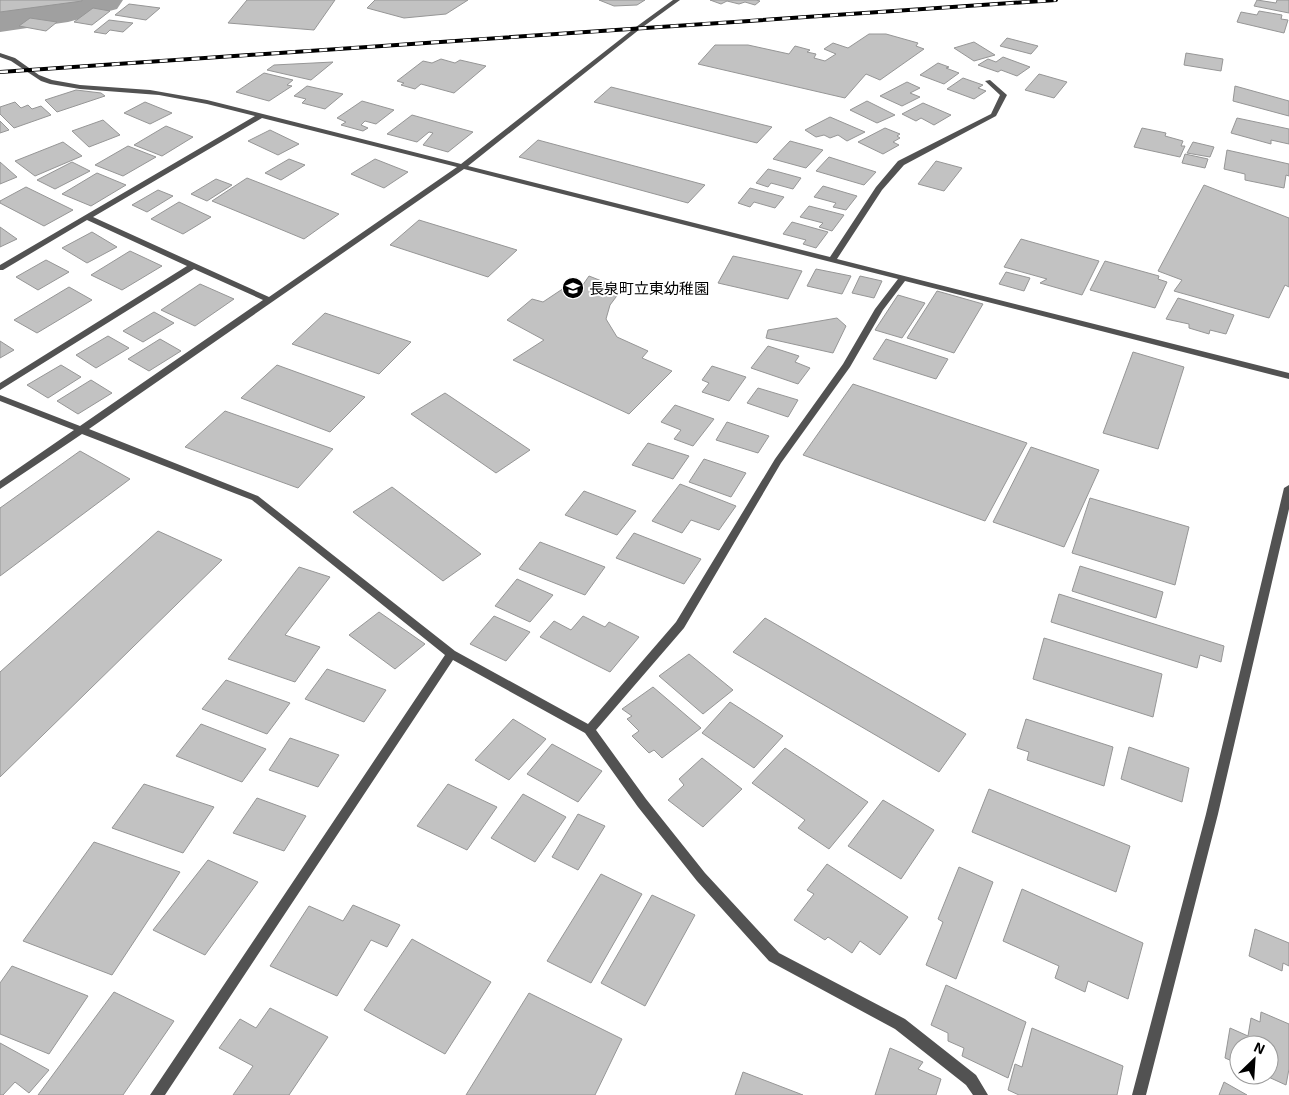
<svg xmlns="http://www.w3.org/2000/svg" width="1289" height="1095" font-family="'Exo 2','Noto Sans JP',sans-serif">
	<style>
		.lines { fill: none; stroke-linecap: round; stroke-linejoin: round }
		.river { fill: #a0a0a0; fill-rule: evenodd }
		.building { fill: #c2c2c2; stroke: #969696 }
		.street { fill: #525252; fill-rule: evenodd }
		.rail-casing { stroke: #000; stroke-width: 4 }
		.rail { stroke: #fff; stroke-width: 2.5; stroke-dasharray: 8; stroke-linecap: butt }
		.labels { text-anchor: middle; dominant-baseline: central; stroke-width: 4; stroke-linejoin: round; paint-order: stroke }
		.poi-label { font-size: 15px; fill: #000; stroke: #fff; text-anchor: start }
	</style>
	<rect width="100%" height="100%" fill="#fff"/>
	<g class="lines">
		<!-- river -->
		<path class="river" d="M41,0H123L117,9L68,22L0,32V6Z"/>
	</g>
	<!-- building -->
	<g class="building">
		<path d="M0,0H82V1L0,12Z"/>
		<path d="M247,0H335L314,30L228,23Z"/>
		<path d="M375,0H468L446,14L404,18L367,8Z"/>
		<path d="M599,0H645L637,5L614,6Z"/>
		<path d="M710,0H756L760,1L755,5L745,2L739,4L727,1L721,4Z"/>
		<path d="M1257,0L1276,3L1277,0H1289V13L1254,6Z"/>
		<path d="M129,4L160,8L146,20L115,15Z"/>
		<path d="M93,8L110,11L92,25L74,22Z"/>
		<path d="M1259,11L1282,15L1281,19L1288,20L1284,33L1237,22L1241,12L1257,15Z"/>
		<path d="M30,18L57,22L46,31L19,26Z"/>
		<path d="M109,20L133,23L123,32L110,30L106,34L94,32Z"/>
		<path d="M869,34H886L918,43L916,46L924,49L880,80L866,74L845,98L698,64L715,45H748L789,54L795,46L810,50L807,52L816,54L814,58L825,61L836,54L824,49L833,43L848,48Z"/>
		<path d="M1007,38L1038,46L1031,54L1000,46Z"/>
		<path d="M974,42L995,55L974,61L954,48Z"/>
		<path d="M1186,53L1223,59L1221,71L1184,65Z"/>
		<path d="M1003,57L1030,67L1017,76L1001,70L998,72L978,65L988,59L996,62Z"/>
		<path d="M441,59L455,63L460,60L486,66L454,93L421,84L415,89L401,85L404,83L397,81L423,61L432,63Z"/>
		<path d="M333,62L311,80L267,70L274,65Z"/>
		<path d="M938,63L949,67L946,68L959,73L944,84L920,75Z"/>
		<path d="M264,73L293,80L287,85L292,86L269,101L236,92Z"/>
		<path d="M1039,74L1067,82L1054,98L1025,90Z"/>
		<path d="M963,78L983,85L978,88L986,91L974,99L947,89Z"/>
		<path d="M907,82L920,88L910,93L920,97L902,106L880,96Z"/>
		<path d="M307,86L343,94L325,109L302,103L306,99L294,96Z"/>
		<path d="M1235,86L1289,101V116L1233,101Z"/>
		<path d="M611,87L772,127L757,143L594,102Z"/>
		<path d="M76,90L101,93L105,96L57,112L45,100Z"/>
		<path d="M362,101L394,110L376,124L365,121L361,125L368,128L363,131L341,125L346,122L337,118Z"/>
		<path d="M867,101L895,115L877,123L850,110Z"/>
		<path d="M15,102L21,108L28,105L32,109L41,106L51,115L14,128L0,114V107Z"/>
		<path d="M145,102L172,113L150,124L124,113Z"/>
		<path d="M923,103L951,115L934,125L921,118L916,121L902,114Z"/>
		<path d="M412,115L473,132L448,152L423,145L433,133L429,132L417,142L387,134Z"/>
		<path d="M830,117L865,132L847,141L838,135L830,138L824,135L816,137L805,130Z"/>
		<path d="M1237,118L1289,129V144L1271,140V144L1231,133Z"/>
		<path d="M103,120L120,135L89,147L72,131Z"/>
		<path d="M0,121L9,130L0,133Z"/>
		<path d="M166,126L193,137L162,156L134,145Z"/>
		<path d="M885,128L900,134L897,136L900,138L893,142L899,145L883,154L858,142Z"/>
		<path d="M1142,128L1166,133L1165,136L1183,141L1181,146H1185L1180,157L1134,147Z"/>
		<path d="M270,130L299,144L278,155L248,141Z"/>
		<path d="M538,140L705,185L688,203L519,157Z"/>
		<path d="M790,141L823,150L806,168L773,159Z"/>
		<path d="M63,142L82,156L35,176L15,161Z"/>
		<path d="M1193,142L1214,147L1210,157L1187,153Z"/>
		<path d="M128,146L156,157L123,176L95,165Z"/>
		<path d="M1227,150L1289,164V176L1286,175L1284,188L1245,180V174L1224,169Z"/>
		<path d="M1185,154L1208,159L1205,168L1182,163Z"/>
		<path d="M829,157L876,172L864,185L816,171Z"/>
		<path d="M289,159L305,165L281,180L265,173Z"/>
		<path d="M375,159L408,172L384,188L351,174Z"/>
		<path d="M936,161L962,168L944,191L918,184Z"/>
		<path d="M0,162L17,177L0,184Z"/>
		<path d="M72,162L90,171L55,189L37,180Z"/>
		<path d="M768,169L801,178L793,189L771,183L768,187L756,183Z"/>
		<path d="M97,173L126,185L91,206L62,194Z"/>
		<path d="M247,178L339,214L304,239L212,201Z"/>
		<path d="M216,179L232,185L207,201L191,194Z"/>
		<path d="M1204,185L1289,218V287L1285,285L1269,318L1174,291L1182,280L1158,271Z"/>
		<path d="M823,186L857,196L846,210L833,207L836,203L814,197Z"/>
		<path d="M26,187L73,210L44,226L0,203V201Z"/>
		<path d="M750,188L784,197L775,208L754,202L750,207L738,203Z"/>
		<path d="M158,190L173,196L147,212L132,205Z"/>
		<path d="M179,202L211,217L183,234L151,219Z"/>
		<path d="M809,206L844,215L832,231L819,227L823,223L800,217Z"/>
		<path d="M419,220L517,250L488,277L390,245Z"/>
		<path d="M792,222L828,232L816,248L803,244L806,240L783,234Z"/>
		<path d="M0,227L17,239L0,247Z"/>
		<path d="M92,232L117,247L87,263L62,248Z"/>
		<path d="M1021,239L1099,261L1082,295L1040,283L1047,279L1004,267Z"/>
		<path d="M130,251L162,266L122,290L91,275Z"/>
		<path d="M733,256L802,271L788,299L718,283Z"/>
		<path d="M46,260L69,272L38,290L16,277Z"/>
		<path d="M1105,261L1159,276L1158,279L1167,282L1155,308L1090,290Z"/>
		<path d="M816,269L851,276L842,294L807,286Z"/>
		<path d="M1006,272L1030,278L1024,291L999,284Z"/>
		<path d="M589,276L622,289L610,305L606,319L617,337L648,351L642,358L672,371L629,414L513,360L544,340L507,320L532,299L543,302L567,286L580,289Z"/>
		<path d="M860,276L882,281L874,298L852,293Z"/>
		<path d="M200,284L234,299L195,326L161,310Z"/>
		<path d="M69,287L92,300L37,333L14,320Z"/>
		<path d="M937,291L983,304L954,353L907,338Z"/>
		<path d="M898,295L925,303L902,338L875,330Z"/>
		<path d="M1178,298L1234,315L1226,334L1210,330L1209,334L1189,328V324L1166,319Z"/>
		<path d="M154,312L174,323L143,342L123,331Z"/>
		<path d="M325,313L411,342L379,374L292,344Z"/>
		<path d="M837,318L846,326L833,353L766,338L768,330Z"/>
		<path d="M108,336L129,348L96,368L76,355Z"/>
		<path d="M160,339L181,351L149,371L128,359Z"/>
		<path d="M886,339L948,359L936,379L873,359Z"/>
		<path d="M0,341L14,350L0,358Z"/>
		<path d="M768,346L799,356L795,362L810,368L798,384L751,368Z"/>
		<path d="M1133,352L1184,367L1158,449L1103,433Z"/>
		<path d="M61,365L81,377L48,398L27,385Z"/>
		<path d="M277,365L365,397L330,432L241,398Z"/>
		<path d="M712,366L746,377L729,401L702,392L709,383L702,380Z"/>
		<path d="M91,380L112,393L78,414L57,401Z"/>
		<path d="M853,384L1027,443L985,521L803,455Z"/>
		<path d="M758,388L798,400L788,417L747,403Z"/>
		<path d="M445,393L530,450L496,473L411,414Z"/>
		<path d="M675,405L714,419L693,446L674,439L681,430L661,422Z"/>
		<path d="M225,411L333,449L298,488L185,447Z"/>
		<path d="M727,422L769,436L758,453L716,440Z"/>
		<path d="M648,443L689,456L673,479L632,465Z"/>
		<path d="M1031,447L1099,470L1064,547L993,522Z"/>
		<path d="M80,451L130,479L0,576V508Z"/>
		<path d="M704,459L746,473L731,497L689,482Z"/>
		<path d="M680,484L736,506L719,530L691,520L682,533L652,521Z"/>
		<path d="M392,487L481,554L443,581L353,512Z"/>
		<path d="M584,491L636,511L617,535L565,515Z"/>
		<path d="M1090,498L1189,527L1175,585L1072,553Z"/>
		<path d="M158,531L222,560L0,777V672Z"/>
		<path d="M634,533L701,559L684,584L616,558Z"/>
		<path d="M540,542L605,567L585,595L519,569Z"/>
		<path d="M1080,566L1163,592L1156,618L1072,591Z"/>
		<path d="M299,567L330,577L285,635L320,647L295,682L228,659Z"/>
		<path d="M517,579L553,595L530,622L495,606Z"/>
		<path d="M1059,594L1224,646L1221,662L1200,655L1197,668L1051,622Z"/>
		<path d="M379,612L425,644L395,669L349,635Z"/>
		<path d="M494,616L530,632L506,661L470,644Z"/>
		<path d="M583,616L605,627L609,622L639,637L610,672L540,637L554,621L571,630Z"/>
		<path d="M765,618L966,734L939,772L733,652Z"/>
		<path d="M1044,638L1162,674L1153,717L1033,679Z"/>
		<path d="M689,654L733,690L703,714L659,676Z"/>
		<path d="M327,669L386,690L364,722L305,699Z"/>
		<path d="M226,680L290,703L267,734L202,709Z"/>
		<path d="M653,687L701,728L662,758L654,750L649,753L632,736L639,731L627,719L632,716L622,709Z"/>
		<path d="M730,702L783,736L754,768L702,733Z"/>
		<path d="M513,719L546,739L509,780L475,760Z"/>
		<path d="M1026,719L1113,747L1104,786L1027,760L1029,752L1017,748Z"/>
		<path d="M201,724L266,749L242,782L176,756Z"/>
		<path d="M290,738L339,755L318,787L269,770Z"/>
		<path d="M552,744L602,771L578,802L527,774Z"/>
		<path d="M1129,747L1189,768L1182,802L1121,779Z"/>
		<path d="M785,748L868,802L829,849L798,828L805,820L752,783Z"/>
		<path d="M702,758L742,789L703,827L668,800L684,785L679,779Z"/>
		<path d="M144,784L214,807L183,853L112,828Z"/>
		<path d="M448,784L497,807L467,850L417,826Z"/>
		<path d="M989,789L1130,846L1116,892L972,832Z"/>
		<path d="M523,794L566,817L535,862L491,838Z"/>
		<path d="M257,798L306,816L284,851L233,833Z"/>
		<path d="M883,800L934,830L901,879L848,846Z"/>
		<path d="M578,814L605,826L578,870L552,857Z"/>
		<path d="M94,842L180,872L112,975L23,941Z"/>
		<path d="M208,860L258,882L205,955L153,930Z"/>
		<path d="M827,864L908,917L880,955L860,941L852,953L828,937L825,940L794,920L814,894L807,890Z"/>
		<path d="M959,867L993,882L956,979L926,965L943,922L938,919Z"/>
		<path d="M601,874L642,894L591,983L547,961Z"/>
		<path d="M1022,889L1143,943L1128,999L1088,981L1085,992L1055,978L1059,966L1003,941Z"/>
		<path d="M652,895L695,915L645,1006L601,983Z"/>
		<path d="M353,905L400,925L387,947L371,940L337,996L270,966L309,906L343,921Z"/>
		<path d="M1255,929L1289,943V966L1283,963L1282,971L1249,956Z"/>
		<path d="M412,939L491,982L445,1054L364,1010Z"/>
		<path d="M12,966L88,996L49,1054L0,1034V983Z"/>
		<path d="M946,985L1026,1022L1008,1078L962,1056L964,1048L948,1041V1033L931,1025Z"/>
		<path d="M114,992L174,1021L123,1095H38Z"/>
		<path d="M529,993L622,1039L595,1095H466Z"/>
		<path d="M270,1008L328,1037L289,1095H233L253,1066L219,1048L240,1019L256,1028Z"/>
		<path d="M1261,1012L1289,1024V1069L1286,1085L1264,1075H1269V1045H1239V1064L1225,1058L1230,1028L1248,1036L1251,1018L1260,1022Z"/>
		<path d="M1032,1028L1123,1066L1117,1095H1019L1008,1090L1015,1064L1022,1067Z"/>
		<path d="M0,1043L49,1070L29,1093L15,1082L3,1095H0Z"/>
		<path d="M890,1048L923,1062L918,1069L941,1079L936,1095H875Z"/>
		<path d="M743,1072L803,1095H735Z"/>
		<path d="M1224,1082L1247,1095H1219Z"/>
	</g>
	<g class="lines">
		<!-- street -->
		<g class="street">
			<path d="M673,0H680L640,29L468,166L830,257L876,187L898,161L991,114L1000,95L985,81L990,80L1007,95L996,116L904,165L882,190L837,259L1289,373V379L905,281L883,310L850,367L781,463L684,628L596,730L646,799L705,873L779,953L905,1019L976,1075L988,1095H973L966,1085L895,1029L769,961L697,881L638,807L585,733L453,660L165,1095H150L445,655L252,500L82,434L0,489V481L74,430L0,401V395L80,426L263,300L194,269L0,390V383L187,266L87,220L3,270H0V265L255,116L207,104L159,95L80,89L50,84L41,81L11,61L0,57V53L15,58L39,75L52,80L80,85L150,90L207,100L461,164L636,27ZM262,118L457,167L269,297L93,217ZM464,169L898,279L875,309L843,364L775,459L676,622L588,724L455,651L258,496L89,429Z"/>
			<path d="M1289,485V509L1218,814L1146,1095H1132L1206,814L1284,488Z"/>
		</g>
		<!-- rail casing -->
		<g class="rail-casing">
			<path id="rail" d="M0,72L1056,0"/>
		</g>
		<!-- rail -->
		<use href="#rail" class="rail"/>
	</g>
	<!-- icons -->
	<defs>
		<g id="school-disc" transform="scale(1.125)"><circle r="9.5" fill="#000" stroke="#fff"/><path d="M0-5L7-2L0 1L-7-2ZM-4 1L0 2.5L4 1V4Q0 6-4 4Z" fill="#fff"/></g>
	</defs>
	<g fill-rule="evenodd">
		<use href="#school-disc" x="573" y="288"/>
	</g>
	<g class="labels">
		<!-- poi labels -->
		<g class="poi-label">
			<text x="589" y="288">長泉町立東幼稚園</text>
		</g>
	</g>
	<!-- north arrow -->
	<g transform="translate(1254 1060) rotate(25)"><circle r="24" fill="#ffffff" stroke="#999999"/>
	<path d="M0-4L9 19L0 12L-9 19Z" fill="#000000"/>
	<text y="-8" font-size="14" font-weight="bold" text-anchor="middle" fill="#000000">N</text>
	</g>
</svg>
